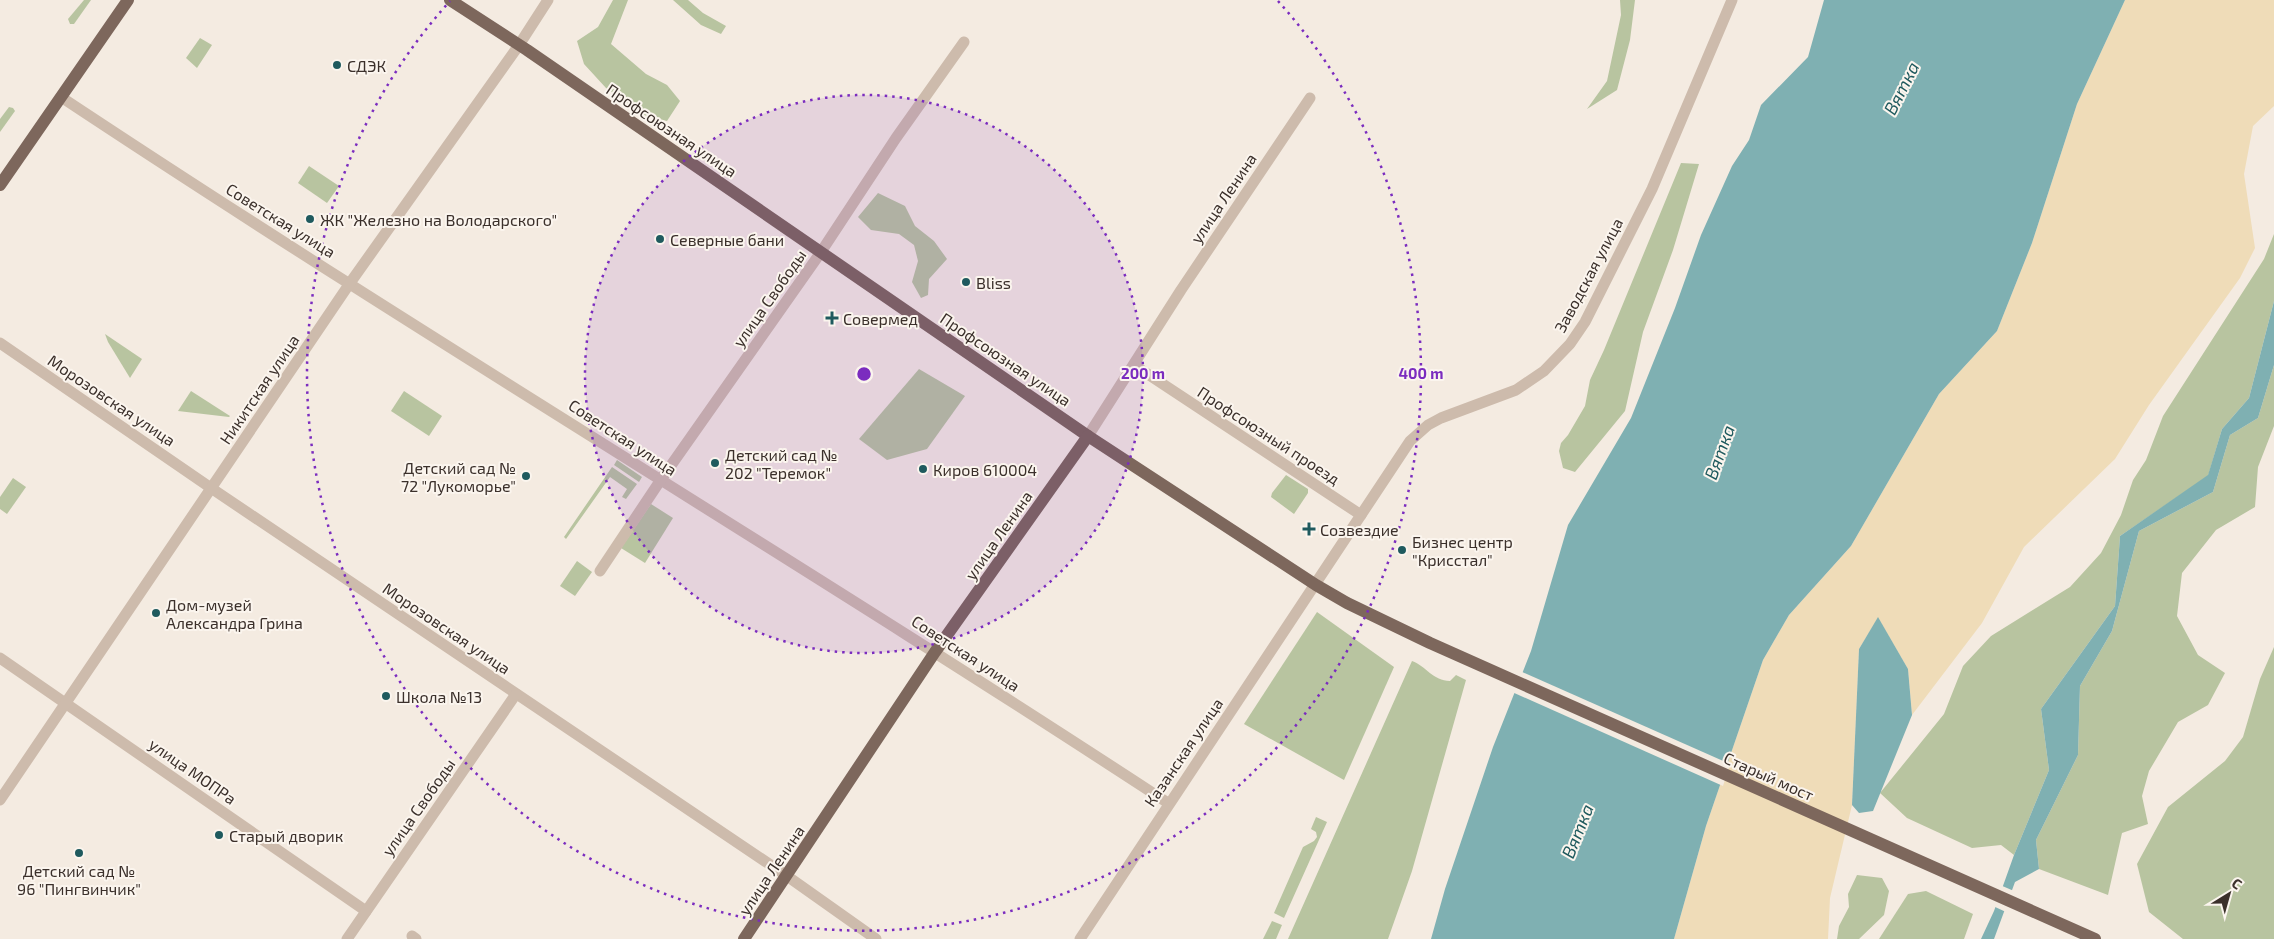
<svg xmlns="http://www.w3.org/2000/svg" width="2274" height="939" font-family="'Exo 2',sans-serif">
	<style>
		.green { fill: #b8c4a0 }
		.sand { fill: #efdcb8 }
		.water { fill: #7fb0b2 }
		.pier { fill: #f4ebe1 }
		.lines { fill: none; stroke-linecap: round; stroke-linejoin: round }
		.minor { stroke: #cdbbac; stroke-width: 11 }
		.major { stroke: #7d675c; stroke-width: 12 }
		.ring { fill: none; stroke: #7b2cbf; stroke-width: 2.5; stroke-dasharray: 2.5 5 }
		.poi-dot { fill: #1f5a5e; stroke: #fbf5ee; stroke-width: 2 }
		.labels { text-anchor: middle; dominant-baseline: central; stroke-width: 4; stroke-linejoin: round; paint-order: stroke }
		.poi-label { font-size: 16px; fill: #3b302b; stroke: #fbf5ee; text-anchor: start }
		.street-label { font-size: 16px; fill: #3b302b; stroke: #fbf5ee }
		.water-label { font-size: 18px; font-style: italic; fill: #1f5a5e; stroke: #fbf5ee }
		.centre { fill: #7b2cbf; stroke: #fbf5ee; stroke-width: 2.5 }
		.ring-label { font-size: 15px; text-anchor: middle; font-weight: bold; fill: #7b2cbf; stroke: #fbf5ee; stroke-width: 4; stroke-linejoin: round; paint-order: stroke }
	</style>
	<rect width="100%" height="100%" fill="#f4ebe1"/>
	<!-- green -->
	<g class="green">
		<path d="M84,0H91L74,24H70L68,19Z"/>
		<path d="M613,0H628L611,44L646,74L667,85L680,101L667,121L644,115L606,88L584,64L577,41L598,27Z"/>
		<path d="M673,0H688L703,13L726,26L721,34L701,25Z"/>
		<path d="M1620,0H1635L1630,40L1617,90L1587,109L1607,81L1621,15Z"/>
		<path d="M200,38L212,45L197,68L186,58Z"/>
		<path d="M9,107L13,108L15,111L0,132V119Z"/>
		<path d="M1681,163L1699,164L1673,250L1643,332L1625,411L1575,472L1563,468L1559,451L1561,443L1568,435L1585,406L1590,380L1604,350Z"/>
		<path d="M309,166L339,186L327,203L298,183Z"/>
		<path d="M878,193L905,206L915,226L934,241L947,259L929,279L928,295L921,298L912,282L918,261L914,245L899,234L871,230L858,217Z"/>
		<path d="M2274,234V301L2249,398L2222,429L2208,476L2120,536L2115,606L2041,709L2049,770L2014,855L2001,845L1972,848L1907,818L1880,793L1944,714L1963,666L1991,636L2070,587L2101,553L2121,515L2133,480L2146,460L2163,416L2264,259Z"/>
		<path d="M105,334L142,359L130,378L108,342Z"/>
		<path d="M2274,365V426L2258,467L2255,507L2216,530L2182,573L2177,616L2198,655L2225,673L2208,705L2178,722L2149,771L2142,796L2148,824L2122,833L2108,895L2039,869L2036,840L2078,755L2080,686L2112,631L2139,531L2213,492L2230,435L2258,418Z"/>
		<path d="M919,369L965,396L927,449L887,460L859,439Z"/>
		<path d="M191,391L230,416L229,417L178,411Z"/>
		<path d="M404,391L442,416L429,436L391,411Z"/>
		<path d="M617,460L642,477L639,482L614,465Z"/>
		<path d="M612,467L637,484L626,499L622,497L627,489L610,477L566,539L564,537Z"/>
		<path d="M1286,475L1308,489V493L1294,514L1271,497L1272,493Z"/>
		<path d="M13,478L26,487L7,514L0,509V497Z"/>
		<path d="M651,504L673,518L645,563L621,548Z"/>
		<path d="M577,561L592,572L575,596L560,586Z"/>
		<path d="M1317,612L1394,667L1344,780L1244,724Z"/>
		<path d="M2274,647V939H2183L2149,912L2137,864L2168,807L2225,761L2243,737L2260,679Z"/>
		<path d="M1412,661C1426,666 1433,681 1450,681L1456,675L1466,680L1412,871L1388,939H1288Z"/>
		<path d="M1316,817L1327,822L1284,918L1274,913L1303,847L1314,841L1317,837L1316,832L1311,829Z"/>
		<path d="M1857,875L1882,878L1889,891L1884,915L1859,939H1837L1839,926L1849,907L1848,894Z"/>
		<path d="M1926,891L1973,914L1964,939H1879L1908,894Z"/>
		<path d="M1272,921L1282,925L1276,939H1263Z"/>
	</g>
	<!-- sand -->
	<path class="sand" d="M2125,0H2274V106L2253,126L2244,174L2255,248L2240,278L2149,405L2115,459L2024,547L1982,623L1912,715L1908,669L1878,618L1859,649L1852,805L1830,898L1828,939H1674L1706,826L1763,660L1789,615L1851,546L1939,394L1997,331L2032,243L2077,104Z"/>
	<!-- water -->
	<g class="water">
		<path d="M1824,0H2125L2077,104L2032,243L1997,331L1939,394L1851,546L1789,615L1763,660L1706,826L1674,939H1431L1445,889L1493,747L1531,651L1568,525L1631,418L1675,308L1701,235L1732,166L1749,140L1761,105L1808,57Z"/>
		<path d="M2274,301V365L2258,418L2230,435L2213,492L2139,531L2112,631L2080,686L2078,755L2036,840L2039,869L2015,882L1994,939H1981L1994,911L2014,855L2049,770L2041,709L2115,606L2120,536L2208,475L2222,429L2249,398Z"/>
		<path d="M1878,617L1908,669L1912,715L1873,811L1859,813L1852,805L1859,649Z"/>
	</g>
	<!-- pier -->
	<g class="pier">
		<path d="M1520,671L1730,764L1723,786L1512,692Z"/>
		<path d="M2000,885L2014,891L2006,912L1993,906Z"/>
	</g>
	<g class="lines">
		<!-- minor -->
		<g class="minor">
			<path d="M61,97C426,339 802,563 1168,803"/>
			<path d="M0,343L211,488L787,876L876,939"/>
			<path d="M1134,365L1361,515"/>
			<path d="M1088,436L1181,290L1310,98"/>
			<path d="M600,571L660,481L821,252L896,138L964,42"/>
			<path d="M0,658L366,911"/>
			<path d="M0,800L350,283L519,45L548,0"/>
			<path d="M412,936L416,939"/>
			<path d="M347,939L516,694"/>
			<path d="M1080,939L1410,441L1428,425L1441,418L1516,390L1544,371L1570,344L1585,322L1652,189L1732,0"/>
		</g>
		<!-- major -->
		<g class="major">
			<path d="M450,0L527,50L1088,436L1316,585L1347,603L1430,643L2095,939"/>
			<path d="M0,185L128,0"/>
			<path d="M744,939L935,652L1088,436"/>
		</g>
	</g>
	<!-- distance rings -->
	<circle cx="864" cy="374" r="279" fill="#7b2cbf" fill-opacity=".12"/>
	<g class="ring">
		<circle cx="864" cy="374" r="279"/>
		<path d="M1278 1A557 557 0 1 1 450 1"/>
	</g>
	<!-- markers -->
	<g class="poi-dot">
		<circle cx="337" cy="65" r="5"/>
		<circle cx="310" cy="219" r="5"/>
		<circle cx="660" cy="239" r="5"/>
		<circle cx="966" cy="282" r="5"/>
		<path d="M829.5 310.5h5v5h5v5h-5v5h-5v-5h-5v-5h5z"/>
		<circle cx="715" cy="463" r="5"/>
		<circle cx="923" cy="469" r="5"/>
		<circle cx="526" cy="476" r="5"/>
		<path d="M1306.5 521.5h5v5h5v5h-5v5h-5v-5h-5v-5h5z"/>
		<circle cx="1402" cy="550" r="5"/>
		<circle cx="156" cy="613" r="5"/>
		<circle cx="386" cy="696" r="5"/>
		<circle cx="219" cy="835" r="5"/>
		<circle cx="79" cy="853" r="5"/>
	</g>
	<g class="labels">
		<!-- poi labels -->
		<g class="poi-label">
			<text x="347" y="65">СДЭК</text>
			<text x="320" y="219">ЖК "Железно на Володарского"</text>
			<text x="670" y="239">Северные бани</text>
			<text x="976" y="282">Bliss</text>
			<text x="843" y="318">Совермед</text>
			<text x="725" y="454">Детский сад №<tspan x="725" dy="18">202 "Теремок"</tspan></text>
			<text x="516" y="467" text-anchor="end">Детский сад №<tspan x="516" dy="18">72 "Лукоморье"</tspan></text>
			<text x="933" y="469">Киров 610004</text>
			<text x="1320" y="529">Созвездие</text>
			<text x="1412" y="541">Бизнес центр<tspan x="1412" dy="18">"Крисстал"</tspan></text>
			<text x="166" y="604">Дом-музей<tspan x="166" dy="18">Александра Грина</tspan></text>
			<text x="396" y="696">Школа №13</text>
			<text x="229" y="835">Старый дворик</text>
			<text x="79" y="870" text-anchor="middle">Детский сад №<tspan x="79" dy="18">96 "Пингвинчик"</tspan></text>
		</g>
		<!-- street labels -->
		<g class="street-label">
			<text transform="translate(672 130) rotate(34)">Профсоюзная улица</text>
			<text transform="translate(1223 198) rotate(-56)">улица Ленина</text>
			<text transform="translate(281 220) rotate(32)">Советская улица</text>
			<text transform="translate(1588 275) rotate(-62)">Заводская улица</text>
			<text transform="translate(769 298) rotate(-55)">улица Свободы</text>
			<text transform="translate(1006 359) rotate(34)">Профсоюзная улица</text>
			<text transform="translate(259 389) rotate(-56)">Никитская улица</text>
			<text transform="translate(112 400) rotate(34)">Морозовская улица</text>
			<text transform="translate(1269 435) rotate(33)">Профсоюзный проезд</text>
			<text transform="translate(623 437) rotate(33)">Советская улица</text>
			<text transform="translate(998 535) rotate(-55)">улица Ленина</text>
			<text transform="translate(447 628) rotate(34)">Морозовская улица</text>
			<text transform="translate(966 653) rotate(33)">Советская улица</text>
			<text transform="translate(1183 752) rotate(-56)">Казанская улица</text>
			<text transform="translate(193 771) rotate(35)">улица МОПРа</text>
			<text transform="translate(1769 776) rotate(24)">Старый мост</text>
			<text transform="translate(418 807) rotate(-55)">улица Свободы</text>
			<text transform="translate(771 870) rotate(-56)">улица Ленина</text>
		</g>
		<!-- water labels -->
		<g class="water-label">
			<text transform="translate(1901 88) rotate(-63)">Вятка</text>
			<text transform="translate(1719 452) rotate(-70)">Вятка</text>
			<text transform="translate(1577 831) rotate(-68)">Вятка</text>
		</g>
	</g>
	<circle cx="864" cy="374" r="8" class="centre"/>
	<g class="ring-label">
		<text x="1143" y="379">200 m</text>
		<text x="1421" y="379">400 m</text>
	</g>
	<!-- north arrow -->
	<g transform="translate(2229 894) rotate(37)" stroke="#fbf5ee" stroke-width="4" paint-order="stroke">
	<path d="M0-4L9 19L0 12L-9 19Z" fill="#3b302b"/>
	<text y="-8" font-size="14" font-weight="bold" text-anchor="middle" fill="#3b302b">С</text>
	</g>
</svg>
